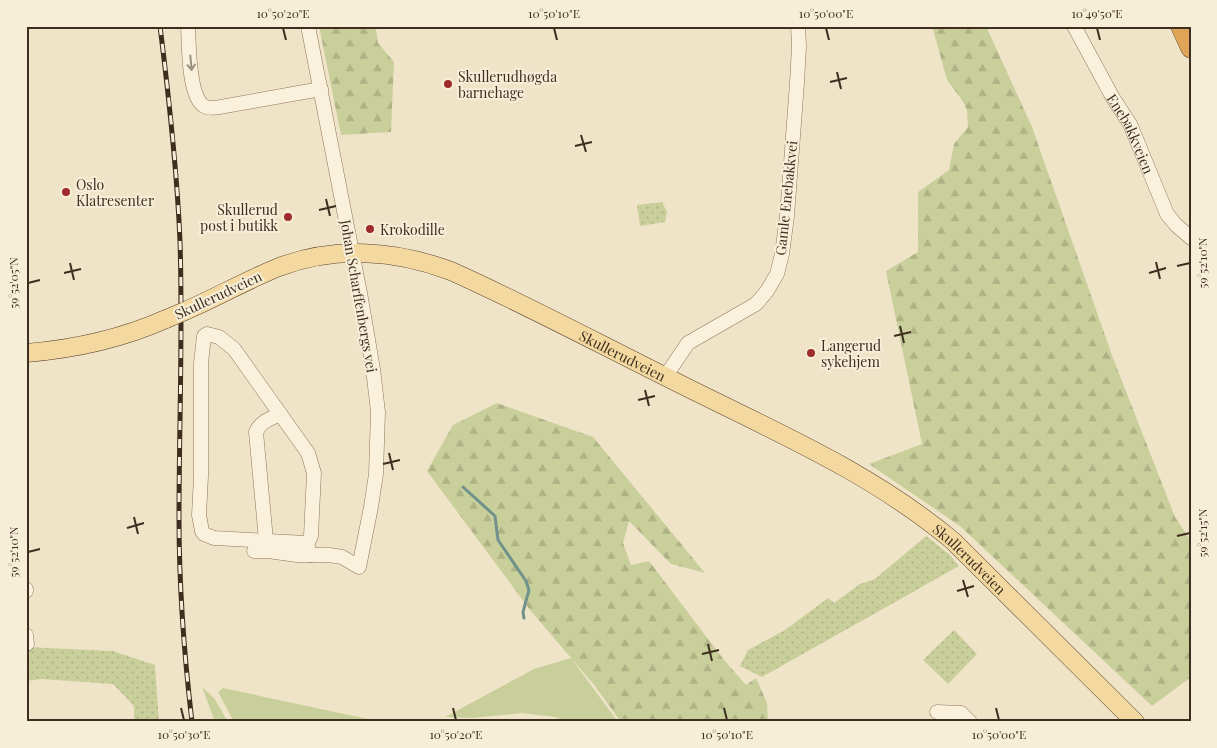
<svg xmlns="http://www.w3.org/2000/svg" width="1217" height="748" font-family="'Playfair Display',serif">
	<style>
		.green { fill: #c9cf9b }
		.forest { fill: url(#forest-firs) }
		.park { fill: url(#park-dots) }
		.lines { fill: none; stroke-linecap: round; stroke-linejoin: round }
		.stream { stroke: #6f938a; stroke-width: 3 }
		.minor-casing { stroke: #8d765c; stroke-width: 15 }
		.major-casing { stroke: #5b4430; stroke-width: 19 }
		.highway-casing { stroke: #5b4430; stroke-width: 21 }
		.minor { stroke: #faf1dc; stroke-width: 14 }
		.major { stroke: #f3d9a0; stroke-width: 18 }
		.highway { stroke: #e0a458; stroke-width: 20 }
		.rail-casing { stroke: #3d2e20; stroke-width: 5 }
		.rail { stroke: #f7eed8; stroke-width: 3; stroke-dasharray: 9; stroke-linecap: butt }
		.major-bridge-casing { stroke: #5b4430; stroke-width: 19; stroke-linecap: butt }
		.major-bridge { stroke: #f3d9a0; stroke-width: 18 }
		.oneway { stroke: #9c907e }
		.ticks { fill: none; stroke: #3d2e20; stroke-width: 2 }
		.poi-dot { fill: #9e2a2b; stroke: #f7eed8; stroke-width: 2 }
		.labels { text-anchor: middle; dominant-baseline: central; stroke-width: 4; stroke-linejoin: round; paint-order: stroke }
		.poi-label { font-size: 14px; fill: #3d2e20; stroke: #f7eed8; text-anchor: start }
		.street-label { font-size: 14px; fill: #3d2e20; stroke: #f7eed8 }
		.neatline { fill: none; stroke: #3d2e20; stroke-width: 2 }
		.ticks-label { font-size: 12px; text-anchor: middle; fill: #3d2e20 }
	</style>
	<defs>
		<pattern id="forest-firs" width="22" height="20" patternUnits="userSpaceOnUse" patternTransform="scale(1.25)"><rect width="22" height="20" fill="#c9cf9b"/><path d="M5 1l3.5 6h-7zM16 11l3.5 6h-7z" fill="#aeb285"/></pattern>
		<pattern id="park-dots" width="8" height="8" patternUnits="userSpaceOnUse" patternTransform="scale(1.25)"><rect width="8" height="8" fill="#c9cf9b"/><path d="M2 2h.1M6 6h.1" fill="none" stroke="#aeb285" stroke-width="1.8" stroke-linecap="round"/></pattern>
	</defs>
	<rect width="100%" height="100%" fill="#f0e4c8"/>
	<!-- green -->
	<g class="green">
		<path d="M571,658L618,722H565L555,717L522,713L472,718L445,717L534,669Z"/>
		<path d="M202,687L214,698L228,722H215Z"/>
		<path d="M223,688L382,722H234L218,692Z"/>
	</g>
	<!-- forest -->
	<g class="forest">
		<path d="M319,26H378L376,30L378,43L394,62L391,132L341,135Z"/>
		<path d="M932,26H986L1032,127L1113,358L1175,517L1191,541V677L1152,706L960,526L869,464L922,444L886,271L918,252V192L949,170L954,144L968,127L967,110L962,100L947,80Z"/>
		<path d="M497,403L593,437L705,573L671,564L629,521L623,543L631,565L649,561L724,660L746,685L756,678L767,703L768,722H621L595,686L530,610L427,471L453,425Z"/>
	</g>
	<!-- park -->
	<g class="park">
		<path d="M662,202L667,212L665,222L640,226L637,205Z"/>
		<path d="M926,536L949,554L959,566L762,677L740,666L748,650L785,630L828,598L834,603L860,584L875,579Z"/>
		<path d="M954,630L977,654L948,684L923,660Z"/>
		<path d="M26,647L113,651L155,665L159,722H134V706L113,684L41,679L26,681Z"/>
	</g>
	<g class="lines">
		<!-- stream -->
		<path class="stream" d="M463,487L495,516L498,540L526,581L529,590L523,612L524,618"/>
		<!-- minor casing -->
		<g class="minor-casing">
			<g id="minor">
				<path d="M188,26C189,44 188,96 204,106C209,109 215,108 220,107L321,89"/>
				<path id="s1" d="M1074,26L1113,98L1130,124L1167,214L1176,225L1191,238"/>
				<path d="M665,377L688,343L756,304L767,291L777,274L782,254L787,216L797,83L799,46L798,26"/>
				<path d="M266,540L256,432C261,421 270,419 280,414"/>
				<path d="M307,545L306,543L214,538L204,534L202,531L199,515L201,476V363L204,336L207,334L219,337L234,349L308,453L314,473L311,536L307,545L311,555"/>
				<path d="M254,551H268L297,555H329L342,557L359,567L371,507L376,474L378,412L373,369L360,293L308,26"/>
				<path d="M26,589V591"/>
				<path d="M26,635L27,644"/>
				<path d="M937,712L961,713L970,722"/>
			</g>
		</g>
		<!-- major casing -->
		<g class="major-casing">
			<g id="major">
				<path id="s2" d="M185,311C217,297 247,280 279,267C335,246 395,250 451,271C529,306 605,347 682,385C776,432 872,473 953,541L1135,722"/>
				<path d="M26,353C75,349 121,339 166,319"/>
			</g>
		</g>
		<!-- highway casing -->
		<g class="highway-casing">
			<path id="highway" d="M1181,26L1191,48"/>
		</g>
		<!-- minor -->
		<use href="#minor" class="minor"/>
		<!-- major -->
		<use href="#major" class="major"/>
		<!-- highway -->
		<use href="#highway" class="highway"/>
		<!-- rail casing -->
		<g class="rail-casing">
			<path id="rail" d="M160,26C169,98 177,169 180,241C183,333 179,426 179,518C179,586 184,654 192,722"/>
		</g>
		<!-- rail -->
		<use href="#rail" class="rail"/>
		<!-- major-bridge casing -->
		<g class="major-bridge-casing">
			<path id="major-bridge" d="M166,319L185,311"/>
		</g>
		<!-- major-bridge -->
		<use href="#major-bridge" class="major-bridge"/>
	</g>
	<!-- one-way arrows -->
	<defs><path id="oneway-shaft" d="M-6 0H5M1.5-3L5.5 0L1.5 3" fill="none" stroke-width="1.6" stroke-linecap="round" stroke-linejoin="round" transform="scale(1.25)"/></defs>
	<use class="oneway" href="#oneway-shaft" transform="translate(191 63) rotate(85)"/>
	<!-- ticks -->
	<path class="ticks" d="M283,28L286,40M554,28L557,40M826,28L829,40M1097,28L1100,40M837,72L841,89M830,82L847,78M581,135L586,152M575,146L592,142M326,199L330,216M319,210L336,206M1156,262L1160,279M70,263L74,280M1177,266L1190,263M64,273L81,269M1149,273L1166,268M28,283L40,280M900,326L904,343M894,336L911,332M645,390L649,406M638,400L655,396M389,453L393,470M383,464L400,460M134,517L138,534M127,528L144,523M1177,536L1190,533M28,552L40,549M963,580L968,597M957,591L974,586M708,644L712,661M702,654L719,650M181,708L184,720M453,708L456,720M724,708L727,720M996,708L999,720"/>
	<!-- markers -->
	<g class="poi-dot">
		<circle cx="448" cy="84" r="5"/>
		<circle cx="66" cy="192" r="5"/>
		<circle cx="288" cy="217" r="5"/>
		<circle cx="370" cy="229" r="5"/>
		<circle cx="811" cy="353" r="5"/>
	</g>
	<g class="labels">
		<!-- poi labels -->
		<g class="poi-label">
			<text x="458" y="76">Skullerudhøgda<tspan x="458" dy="16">barnehage</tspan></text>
			<text x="76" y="184">Oslo<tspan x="76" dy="16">Klatresenter</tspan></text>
			<text x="278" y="209" text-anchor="end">Skullerud<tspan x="278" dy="16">post i butikk</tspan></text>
			<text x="380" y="229">Krokodille</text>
			<text x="821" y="345">Langerud<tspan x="821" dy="16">sykehjem</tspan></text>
		</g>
		<!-- street labels -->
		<g class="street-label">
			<text stroke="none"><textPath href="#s1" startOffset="122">Enebakkveien</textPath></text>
			<text transform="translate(786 198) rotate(-84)">Gamle Enebakkvei</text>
			<text transform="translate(218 295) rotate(-25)">Skullerudveien</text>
			<text transform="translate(359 296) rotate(80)">Johan Scharffenbergs vei</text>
			<text stroke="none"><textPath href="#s2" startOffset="471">Skullerudveien</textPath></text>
			<text stroke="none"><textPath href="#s2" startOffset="875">Skullerudveien</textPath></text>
		</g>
	</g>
	<!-- border -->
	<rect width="1217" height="748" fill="none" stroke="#f7eed8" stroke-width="55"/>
	<rect x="28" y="28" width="1162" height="692" class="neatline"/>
	<g class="ticks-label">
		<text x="283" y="18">10°50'20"E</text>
		<text x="554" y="18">10°50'10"E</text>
		<text x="826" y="18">10°50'00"E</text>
		<text x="1097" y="18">10°49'50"E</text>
		<text transform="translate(1203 263) rotate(-90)" y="4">59°52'10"N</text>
		<text transform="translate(14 283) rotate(-90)" y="4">59°52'05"N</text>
		<text transform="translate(1203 533) rotate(-90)" y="4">59°52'15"N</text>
		<text transform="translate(14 552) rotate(-90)" y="4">59°52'10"N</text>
		<text x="184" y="739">10°50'30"E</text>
		<text x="456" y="739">10°50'20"E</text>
		<text x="727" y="739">10°50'10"E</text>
		<text x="999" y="739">10°50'00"E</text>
	</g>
</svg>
